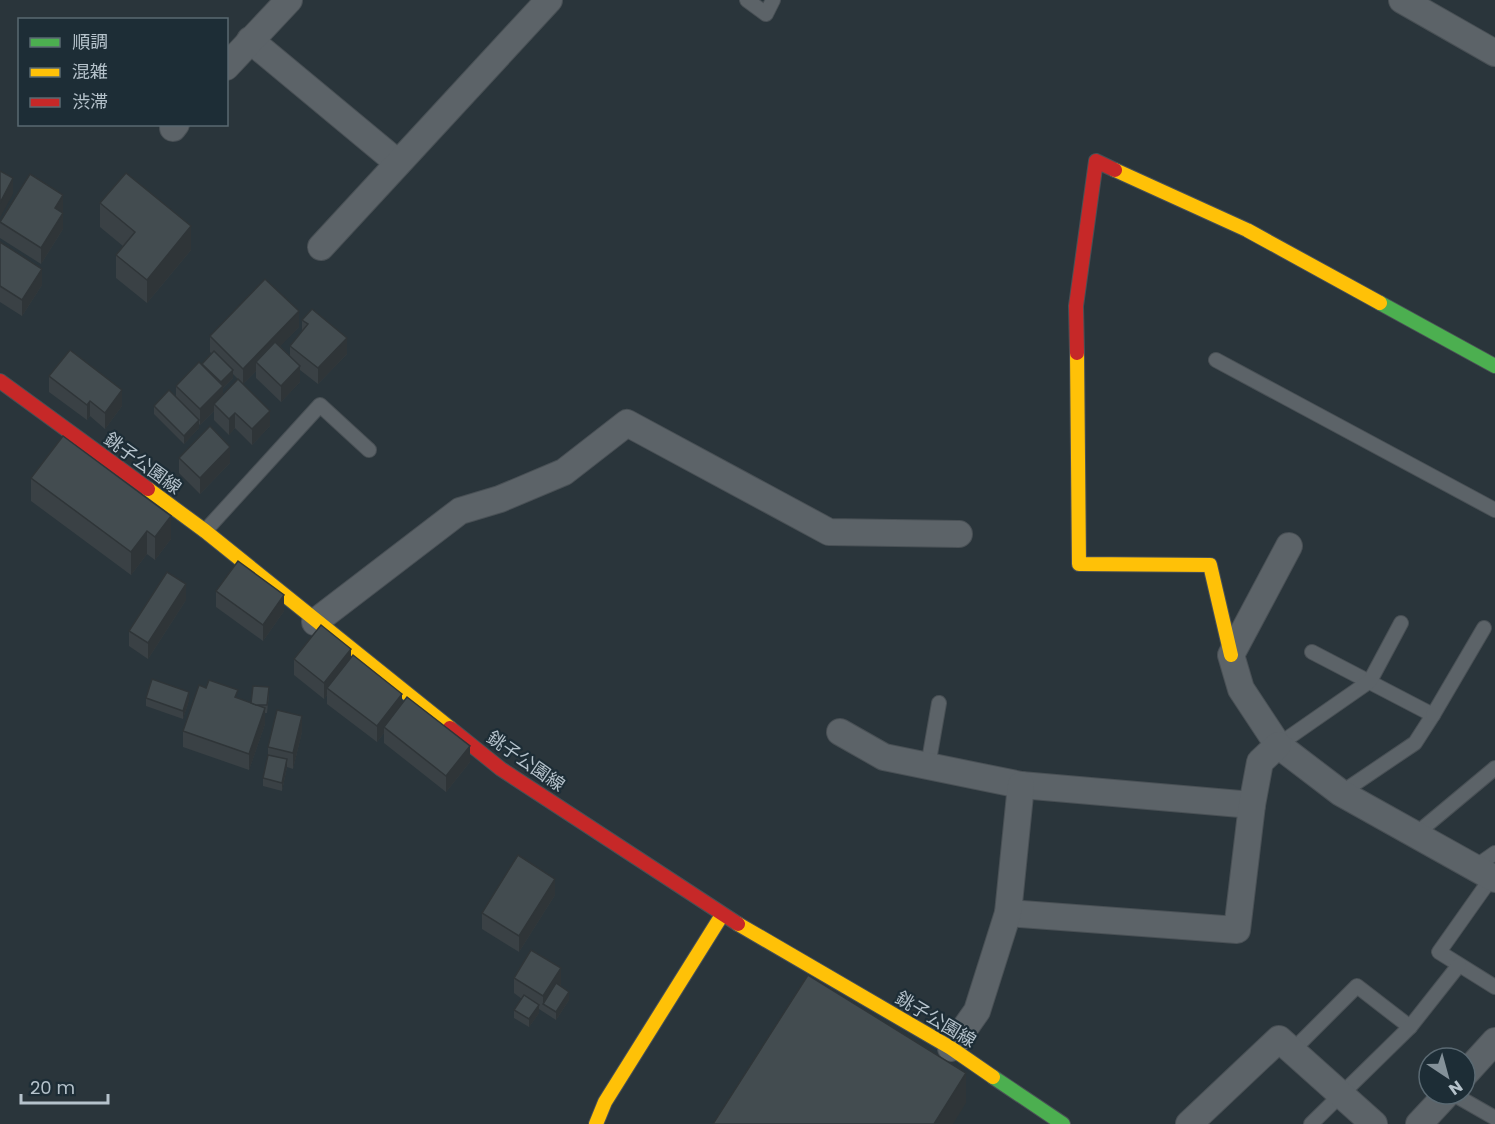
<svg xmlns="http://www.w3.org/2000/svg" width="1495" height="1124" font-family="Poppins,'Noto Sans JP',sans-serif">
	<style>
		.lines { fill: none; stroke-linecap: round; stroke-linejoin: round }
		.lane-casing { stroke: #495055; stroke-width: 16 }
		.street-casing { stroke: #495055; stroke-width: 28 }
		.fast-casing { stroke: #495055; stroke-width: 16 }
		.slow-casing { stroke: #495055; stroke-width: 16 }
		.jam-casing { stroke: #495055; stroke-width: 16 }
		.lane { stroke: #5c6368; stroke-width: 14 }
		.street { stroke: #5c6368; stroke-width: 26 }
		.fast { stroke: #4caf50; stroke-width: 14 }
		.slow { stroke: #ffc107; stroke-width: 14 }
		.jam { stroke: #c62828; stroke-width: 14 }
		.wall { fill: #3a4145 }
		.shaded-wall { fill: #2f3538 }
		.building { fill: #434c50; stroke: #2f3538; stroke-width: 1.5 }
		.labels { text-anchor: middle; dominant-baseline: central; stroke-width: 4.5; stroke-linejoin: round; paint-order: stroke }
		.street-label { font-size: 18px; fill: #b5c2cb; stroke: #1d2d36 }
	</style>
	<rect width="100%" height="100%" fill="#2a353b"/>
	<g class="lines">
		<!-- lane casing -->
		<g class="lane-casing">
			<g id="lane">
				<path d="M747,0L766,14L773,0"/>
				<path d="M1216,360L1495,510"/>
				<path d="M205,531L320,405L369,450"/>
				<path d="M1312,652L1433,715L1415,743L1341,793"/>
				<path d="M1433,715L1484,628"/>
				<path d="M1278,745L1370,681L1401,623"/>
				<path d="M928,766L939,703"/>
				<path d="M1416,834L1495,768"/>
				<path d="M1475,867L1495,853"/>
				<path d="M1492,877L1439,952L1495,987"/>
				<path d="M1292,1051L1357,986L1410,1027"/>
				<path d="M1453,1094L1495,1118"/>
				<path d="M1311,1124L1410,1027L1459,965"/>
			</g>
		</g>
		<!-- street casing -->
		<g class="street-casing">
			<g id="street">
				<path d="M1402,0L1495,53"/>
				<path d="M250,40L398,163"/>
				<path d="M226,67L289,0"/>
				<path d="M173,128L176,124"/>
				<path d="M321,247L549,0"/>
				<path d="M1289,546L1231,655L1241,689L1278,745L1341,793L1495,879"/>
				<path d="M315,622L460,511L500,499L564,472L627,423L829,532L959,534"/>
				<path d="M840,732L884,757L1021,785L1252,805"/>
				<path d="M1008,913L1237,930L1252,805L1260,762L1278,745"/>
				<path d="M951,1048L977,1011L1008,913L1021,785"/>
				<path d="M1465,1074L1495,1041"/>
				<path d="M1189,1124L1279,1039L1374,1124"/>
				<path d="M1419,1124L1447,1094"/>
			</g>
		</g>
		<!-- fast casing -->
		<g class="fast-casing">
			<g id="fast">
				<path d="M1380,303L1495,366"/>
				<path d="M993,1077L1063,1124"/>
			</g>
		</g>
		<!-- slow casing -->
		<g class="slow-casing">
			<g id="slow">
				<path d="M1115,170L1247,230L1380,303"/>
				<path d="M1077,353L1079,564L1210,565L1231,655"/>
				<path d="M148,489L205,531L450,728"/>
				<path d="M738,924L951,1048L993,1077"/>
				<path d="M596,1124L605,1102L722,915"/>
			</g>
		</g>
		<!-- jam casing -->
		<g class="jam-casing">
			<g id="jam">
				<path d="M1077,353L1076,306L1096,161L1115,170"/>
				<path d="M0,381L148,489"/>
				<path d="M450,728L501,769L738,924"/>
			</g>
		</g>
		<!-- lane -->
		<use href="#lane" class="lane"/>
		<!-- street -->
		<use href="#street" class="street"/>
		<!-- fast -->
		<use href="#fast" class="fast"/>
		<!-- slow -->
		<use href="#slow" class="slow"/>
		<!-- jam -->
		<use href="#jam" class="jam"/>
	</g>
	<!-- wall -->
	<g class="wall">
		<path d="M100,203L191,250L147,303L116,278V255L123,246L100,227Z"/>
		<path d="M63,211L62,213L63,229L41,264L0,238V222Z"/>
		<path d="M0,242L42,285L22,316L0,302Z"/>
		<path d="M302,320L347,354L318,384L300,370V382L281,402L256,378V371L243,384L233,374V378L223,388V395L270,426L252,445L235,428L229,435L214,420V411L200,425L199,424V428L184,444L154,414V406L176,397V386L202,364L212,354L210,352V336L299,327L280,346L290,356V346L302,331Z"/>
		<path d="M49,376L122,406L105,429L90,416L87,420L49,392Z"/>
		<path d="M179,458L230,463L200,494L179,473Z"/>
		<path d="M31,478L171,539L155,560L147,554L131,575L31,501Z"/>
		<path d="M216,591L284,611L263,641L216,607Z"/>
		<path d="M186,600L148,659L129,646V631Z"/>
		<path d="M351,657L402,704L470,762L446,792L384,743V733L377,742L327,704V695L324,699L294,675V659Z"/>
		<path d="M269,695L267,713H265V724L249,770L183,747V731L238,698L251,703Z"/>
		<path d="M146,698L189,700L183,719L146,706Z"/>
		<path d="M302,732L293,769L287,767L282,791L263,786V778L268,755V747Z"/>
		<path d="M555,895L519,952L482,929V913Z"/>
		<path d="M514,978L561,984L560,986L569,1000L556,1020L539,1009V1013L529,1027L514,1018V1010L522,999L514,993Z"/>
	</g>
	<!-- shaded-wall -->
	<g class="shaded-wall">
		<path d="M13,178V194L0,218V203Z"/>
		<path d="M63,195V211L55,224V208Z"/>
		<path d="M63,213V229L41,264V248Z"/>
		<path d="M191,226V250L147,303V280Z"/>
		<path d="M42,269V285L22,316V300Z"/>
		<path d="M299,311V327L261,366L256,362V371L243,384V369Z"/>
		<path d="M347,338V354L318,384V368Z"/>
		<path d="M300,366V382L281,402V386Z"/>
		<path d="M233,370V378L223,388V401L214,404V411L200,425V409L221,382Z"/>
		<path d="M122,390V406L105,429V413Z"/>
		<path d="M90,401V416L87,420V405Z"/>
		<path d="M270,411V426L252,445V429Z"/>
		<path d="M235,413V428L229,435V419Z"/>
		<path d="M199,420V428L184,444V436Z"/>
		<path d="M230,447V463L200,494V478Z"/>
		<path d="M171,516V539L155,560V537Z"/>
		<path d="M147,531V554L131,575V552Z"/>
		<path d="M186,584V600L148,659V643Z"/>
		<path d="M284,595V611L263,641V625Z"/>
		<path d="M351,649V665L327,688V695L324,699V683Z"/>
		<path d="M189,692V700L183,719V711Z"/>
		<path d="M402,694V710L384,727V733L377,742V726Z"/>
		<path d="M265,708V724L249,770V754Z"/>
		<path d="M302,716V732L293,769V753Z"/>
		<path d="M470,746V762L446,792V776Z"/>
		<path d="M287,759V767L282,791V783Z"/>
		<path d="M555,879V895L519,952V936Z"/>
		<path d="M561,968V984L547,1006L543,1004V996Z"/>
		<path d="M569,992V1000L556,1020V1012Z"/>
		<path d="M539,1005V1013L529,1027V1019Z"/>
		<path d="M966,1073V1103L953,1124H934Z"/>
	</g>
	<!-- building -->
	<g class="building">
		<path d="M0,171L13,178L0,203Z"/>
		<path d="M126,173L191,226L147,280L116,255L135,232L100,203Z"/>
		<path d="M30,174L63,195L55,208L63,213L41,248L0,222Z"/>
		<path d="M0,242L42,269L22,300L0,286Z"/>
		<path d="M265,279L299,311L243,369L210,336Z"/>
		<path d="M312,309L347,338L318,368L290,346L308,324L302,320Z"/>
		<path d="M275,342L300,366L281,386L256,362Z"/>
		<path d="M70,350L122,390L105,413L90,401L87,405L49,376Z"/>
		<path d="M214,351L233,370L221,382L202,364Z"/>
		<path d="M199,362L223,386L200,409L176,386Z"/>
		<path d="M238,379L270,411L252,429L235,413L229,419L214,404Z"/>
		<path d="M169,390L199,420L184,436L154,406Z"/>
		<path d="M210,426L230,447L200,478L179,458Z"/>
		<path d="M63,436L171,516L155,537L147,531L131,552L31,478Z"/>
		<path d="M238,561L284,595L263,625L216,591Z"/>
		<path d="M167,572L186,584L148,643L129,631Z"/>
		<path d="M321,625L351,649L324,683L294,659Z"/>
		<path d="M353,655L402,694L377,726L327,688Z"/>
		<path d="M152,679L189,692L183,711L146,698Z"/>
		<path d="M209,680L238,690L235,697L265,708L249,754L183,731L199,685L206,688Z"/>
		<path d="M253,686L269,687L267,705H256L251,703Z"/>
		<path d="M407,697L470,746L446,776L384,727Z"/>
		<path d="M277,710L302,716L293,753L268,747Z"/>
		<path d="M268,755L287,759L282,783L263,778Z"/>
		<path d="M518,855L555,879L519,936L482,913Z"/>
		<path d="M531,950L561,968L543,996L514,978Z"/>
		<path d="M808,975L966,1073L934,1124H713Z"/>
		<path d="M556,983L569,992L556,1012L543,1004Z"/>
		<path d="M524,995L539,1005L529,1019L514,1010Z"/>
	</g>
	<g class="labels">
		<!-- street labels -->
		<g class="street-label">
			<text transform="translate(143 463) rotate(36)">銚子公園線</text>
			<text transform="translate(526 761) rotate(35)">銚子公園線</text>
			<text transform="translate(936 1019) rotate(31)">銚子公園線</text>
		</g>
	</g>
	<!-- legend -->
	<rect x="18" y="18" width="210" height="108" fill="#1d2d36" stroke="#5a6972" stroke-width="1.5"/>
	<rect x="30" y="38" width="30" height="9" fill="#4caf50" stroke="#5a6972" stroke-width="1.5"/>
	<text x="72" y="48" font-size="18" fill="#b5c2cb">順調</text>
	<rect x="30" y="68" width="30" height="9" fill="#ffc107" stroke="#5a6972" stroke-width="1.5"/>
	<text x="72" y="78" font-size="18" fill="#b5c2cb">混雑</text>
	<rect x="30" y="98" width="30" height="9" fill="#c62828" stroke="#5a6972" stroke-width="1.5"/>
	<text x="72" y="108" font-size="18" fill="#b5c2cb">渋滞</text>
	<!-- north arrow -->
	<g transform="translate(1447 1076) rotate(144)"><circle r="28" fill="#1d2d36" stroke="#5a6972" stroke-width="1.5"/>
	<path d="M0-4.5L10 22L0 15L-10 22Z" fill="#849199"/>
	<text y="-9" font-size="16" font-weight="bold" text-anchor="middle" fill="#b5c2cb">N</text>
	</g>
	<!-- scale -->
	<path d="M21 1094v9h87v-9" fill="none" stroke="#b5c2cb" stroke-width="3"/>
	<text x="30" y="1094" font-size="18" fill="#b5c2cb" stroke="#1d2d36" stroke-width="4.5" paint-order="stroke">20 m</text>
</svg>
